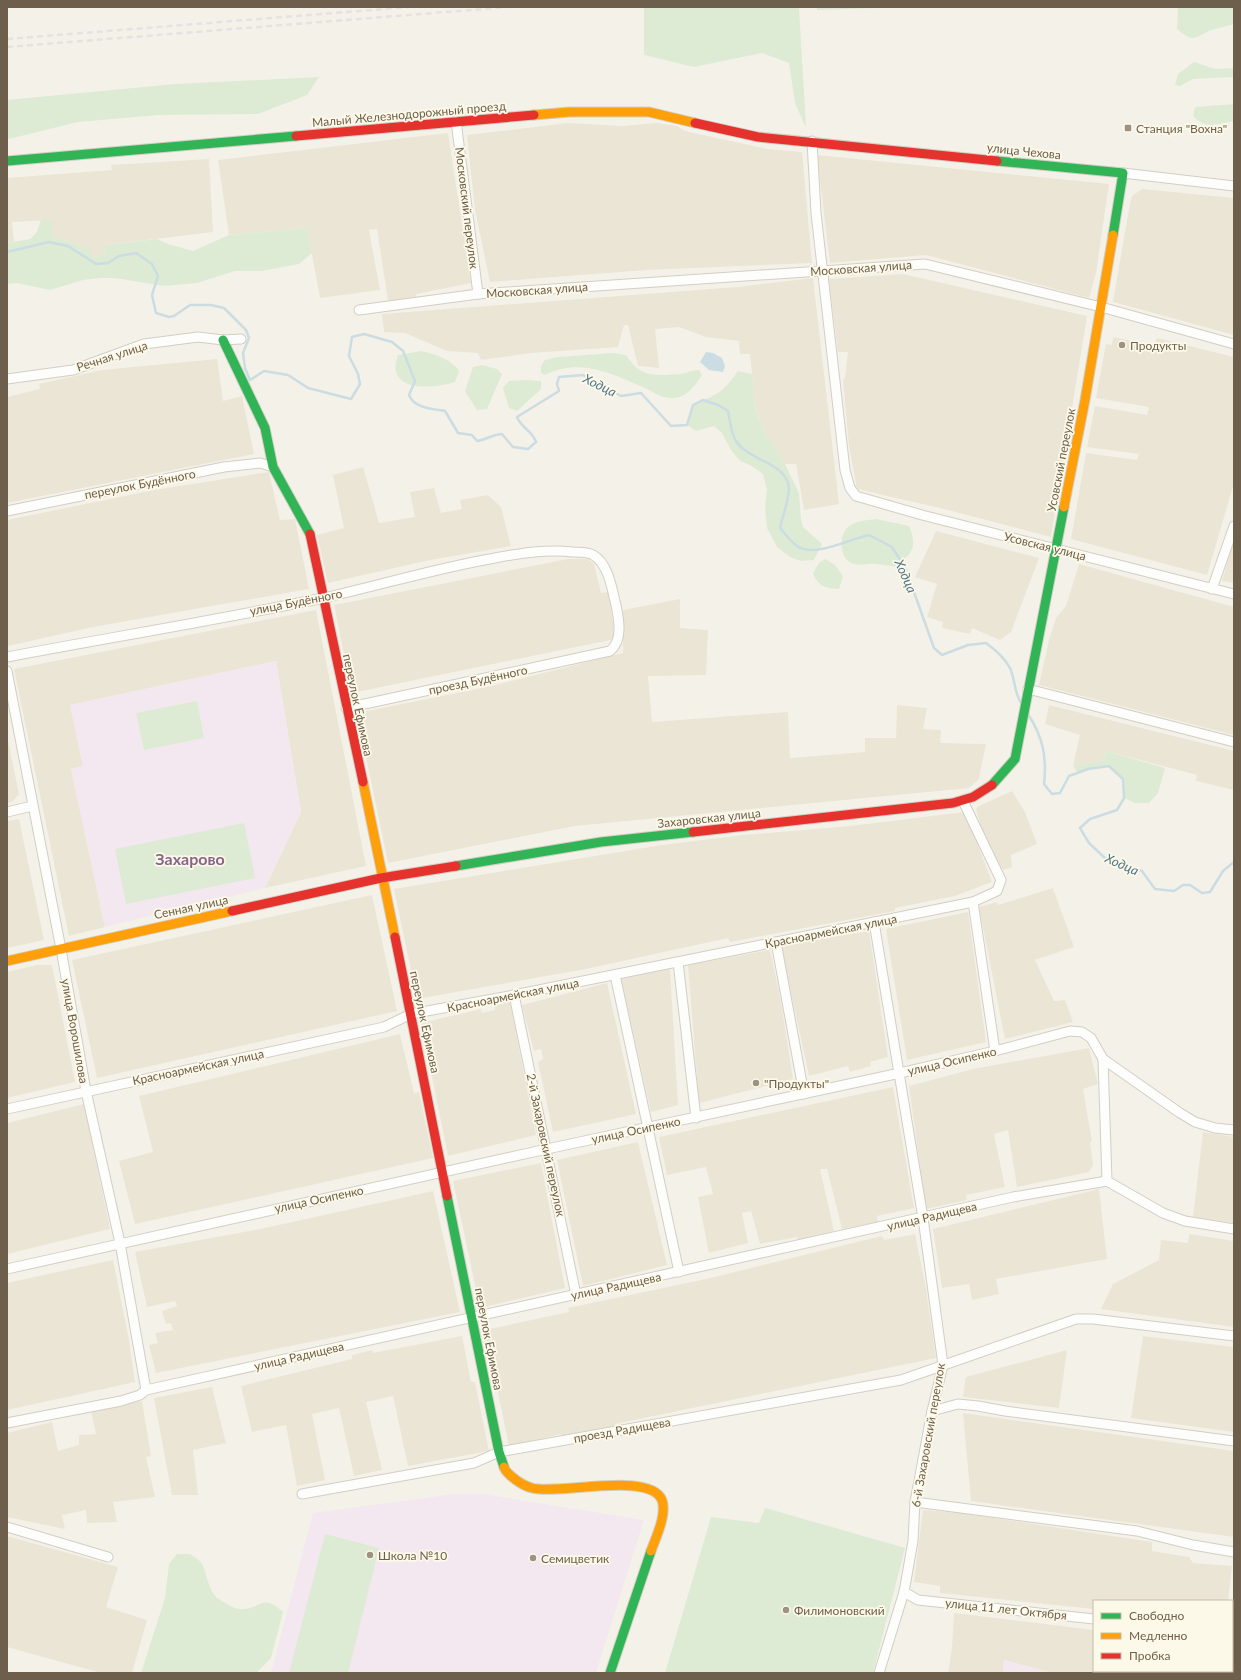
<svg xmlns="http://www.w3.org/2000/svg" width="1241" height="1680" font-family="Lato,sans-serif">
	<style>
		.residential { fill: #ebe5d5 }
		.education { fill: #f3e8ef }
		.green { fill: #ddebd4 }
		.water { fill: #cbdce2 }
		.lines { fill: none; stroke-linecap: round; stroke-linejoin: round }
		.stream { stroke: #cbdce2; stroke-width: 2.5 }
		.street-casing { stroke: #d2cec5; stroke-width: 11 }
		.fast-casing { stroke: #d2cec5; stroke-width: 11 }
		.slow-casing { stroke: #d2cec5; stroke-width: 11 }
		.jam-casing { stroke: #d2cec5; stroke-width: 11 }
		.street { stroke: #fdfdfc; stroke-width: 9 }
		.fast { stroke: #30b455; stroke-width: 9 }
		.slow { stroke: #ff9f0a; stroke-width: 9 }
		.jam { stroke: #e5322d; stroke-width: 9 }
		.rail { stroke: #e4e2e3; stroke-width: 2.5; stroke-dasharray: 6 4; stroke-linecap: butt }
		.poi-dot { fill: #9d9283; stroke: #fdf9e9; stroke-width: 1.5 }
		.labels { text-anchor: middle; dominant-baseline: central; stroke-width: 3.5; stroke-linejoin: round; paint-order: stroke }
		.street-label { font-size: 12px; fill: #6e5f4c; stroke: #fdf9e9 }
		.poi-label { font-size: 12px; fill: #6e5f4c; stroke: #fdf9e9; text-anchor: start }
		.water-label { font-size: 13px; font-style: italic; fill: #50768c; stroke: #fdf9e9 }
		.district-label { font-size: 16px; font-weight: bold; fill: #86648b; stroke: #fdf9e9 }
	</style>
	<rect width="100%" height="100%" fill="#f4f2e8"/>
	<!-- residential -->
	<g class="residential">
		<path d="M568,123L622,126L657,123L677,126L685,131L767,149L802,152L812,263L647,270L490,282L475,210L467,135Z"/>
		<path d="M448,133L471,283L416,294V298L388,301L377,229L369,230L380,290L320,298L307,228L229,235L218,160Z"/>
		<path d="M817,155L1109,184L1096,273L1089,298L926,255L830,263Z"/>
		<path d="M209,159L213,232L104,245L105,254L93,258L89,250L74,243L53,237L51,220L12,222L14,242L7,243V178L112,170L111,165Z"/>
		<path d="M1142,189L1234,198V335L1113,302L1130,203L1132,196Z"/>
		<path d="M903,274L1087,316L1051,537L944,509L857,489L849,446L843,380L845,378L848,352H838L829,279Z"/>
		<path d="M813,278L839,504L804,510L796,464H785L764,431L755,406L750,354H740L739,341L706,337L679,327L655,329L659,368L638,366L628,325H624L618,347L531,353L481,360L478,353L447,351L405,333L384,332L382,314L737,287Z"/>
		<path d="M1113,337L1154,345L1157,338L1234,357V483L1207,575L1071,539L1086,453L1137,460L1139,454L1087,447L1095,406L1147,415L1149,407L1096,398L1106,344L1112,345Z"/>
		<path d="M217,359L223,401L242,396L254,454L7,503V397L40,389L39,384L102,370Z"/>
		<path d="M363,467L379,523L415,517L410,492L434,488L441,513L462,509L460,500L488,495L501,507L511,546L430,560L328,583L317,535L344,528L333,475Z"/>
		<path d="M269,472L280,520L295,519L309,589L93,627L8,646L7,520L154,490Z"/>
		<path d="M936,531L1039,558L1011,632L1000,640L972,628L970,634L942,628L943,622L927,617L937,584L915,577Z"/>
		<path d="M1234,538V583L1222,581Z"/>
		<path d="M568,559H587L594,564L601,593L609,592L615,639L352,693L334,605Z"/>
		<path d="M1079,564L1234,607V735L1039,685L1049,640L1056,618L1066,606Z"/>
		<path d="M680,599V628L708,630L706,675L648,676L652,722L788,712L790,758L865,752V738H896L897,705L927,708L923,729L941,730L940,743L986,744L979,779L969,788L575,826L388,863L357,713L487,687L623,653V610Z"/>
		<path d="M316,610L366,866L265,888L301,812L276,661L70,705L83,766L71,769L105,927L69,936L14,669Z"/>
		<path d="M1049,705L1234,751V790L1196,781L1197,775L1106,751L1104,760L1073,766L1080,735L1045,724Z"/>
		<path d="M7,735L19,794L12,802L7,803Z"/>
		<path d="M1012,791L1025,812L1037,844L1011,855L1012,867L1003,870L984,839L976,809L979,806Z"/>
		<path d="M965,812L992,882L955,896L895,908V911L730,942L728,938L586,969L417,999L394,889L662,845L743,835L850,826Z"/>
		<path d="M19,819L44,940L7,948V821Z"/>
		<path d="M1053,888L1074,947L1035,960L1054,1001L1065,1000L1073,1022L1005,1039L979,907L997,902L998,905Z"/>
		<path d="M372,895L397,1011L97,1078L72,960Z"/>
		<path d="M968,912L986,1042L907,1060L886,929Z"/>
		<path d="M869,931L888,1057L870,1062L871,1066L850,1072L848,1066L809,1076L781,946Z"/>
		<path d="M770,950L781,1002L793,1079L699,1103L688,965Z"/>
		<path d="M37,965H52L75,1082L7,1098V972Z"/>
		<path d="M670,969L678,1105L651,1112L621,978Z"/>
		<path d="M607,983L636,1114L553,1132L538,1062L543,1059L541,1049L534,1051L522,1005Z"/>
		<path d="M510,1002L536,1135L448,1156L421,1023L481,1009L482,1013L495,1010L494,1006Z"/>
		<path d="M400,1034L414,1093L419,1092L433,1158L135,1224L119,1161L153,1152L139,1096Z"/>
		<path d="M1089,1048L1098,1084L1083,1089L1092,1141L1090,1143L1093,1165L1089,1172L1017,1187L1008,1130L994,1134L1005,1187L966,1195L967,1200L926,1209L909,1086L973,1069Z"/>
		<path d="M893,1087L914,1208L877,1216L878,1222L842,1229L827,1169H820L834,1231L798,1240L797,1237L760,1244L751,1211L742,1213L748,1243L709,1253L698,1197L713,1194L706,1167L667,1175L659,1137Z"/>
		<path d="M84,1104L110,1229L7,1254V1123Z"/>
		<path d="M1203,1132L1234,1137V1223L1193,1217Z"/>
		<path d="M638,1142L667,1265L583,1286L557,1160Z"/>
		<path d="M541,1163L565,1288L480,1308L453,1181Z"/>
		<path d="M1099,1189L1107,1259L996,1279L999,1294L972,1300L969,1284L942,1288L933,1229Z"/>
		<path d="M433,1191L460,1312L156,1373L149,1345L158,1343L155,1333L173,1330L171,1323L166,1324L162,1311L177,1306L175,1301L147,1307L135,1252L265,1228Z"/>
		<path d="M915,1234L926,1289L936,1358L615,1424L616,1427L563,1437L561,1434L509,1446L485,1330L569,1312L568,1308L706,1279L882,1236L884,1240Z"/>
		<path d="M1189,1234L1234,1241V1327L1101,1309L1113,1284L1159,1260L1161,1240L1188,1243Z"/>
		<path d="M113,1260L129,1340L135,1382L7,1410V1283Z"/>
		<path d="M462,1336L471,1382H475L489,1451L408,1466L393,1396L366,1402L382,1470L354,1476L339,1408L312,1414L325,1480L297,1486L286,1425L252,1432L241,1386L352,1359V1355L372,1350L373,1353Z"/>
		<path d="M1143,1336L1234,1347V1432L1131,1418Z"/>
		<path d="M1067,1350L1059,1408L963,1397L966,1377Z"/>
		<path d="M212,1387L226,1443L193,1450L198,1495H172L154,1398Z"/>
		<path d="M142,1401L151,1456L146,1457L155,1497L113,1502L117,1522L87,1523L86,1510L62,1515L65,1529L7,1517V1433L52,1422L58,1451L79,1445V1435L96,1434L91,1411Z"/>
		<path d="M963,1413L1234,1451V1537L971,1501Z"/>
		<path d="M923,1510L961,1513L1152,1542V1551L1189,1557L1193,1563L1232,1566L1228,1601H1094V1609L940,1593V1586L914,1582Z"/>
		<path d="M7,1536L118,1567L106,1607L147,1620L132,1673H101L7,1647Z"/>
		<path d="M954,1613L1094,1630V1671H1232V1646H1234V1673H1052L1004,1660L1003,1673H948L952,1648Z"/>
	</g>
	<!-- education -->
	<g class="education">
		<path d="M276,661L301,812L265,888L105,927L71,769L83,766L70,705Z"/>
		<path d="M454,1494H483L644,1520L596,1673H271L313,1513Z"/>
		<path d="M1004,1660L1052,1673H1003Z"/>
	</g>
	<!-- green -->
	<g class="green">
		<path d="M644,7H799L806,128L795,103L789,63L762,53L694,67L644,55Z"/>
		<path d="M817,7H915L817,10Z"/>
		<path d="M1178,7H1234V24C1227,26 1219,28 1212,30C1195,36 1195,45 1177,29Z"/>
		<path d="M1194,62L1215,69L1234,68V77L1193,79L1180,86L1175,85L1178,74Z"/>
		<path d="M319,77L307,95L258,114L159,115L78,122L9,139L7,136V100L175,84Z"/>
		<path d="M1234,104V121C1217,124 1206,130 1193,116L1195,107Z"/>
		<path d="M41,220H52L53,237L74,243L90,250L93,258L105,254L104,245L157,239L168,244L193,251L229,235L307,228L312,253L299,264L262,271H235L197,283L164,286L115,278H101L83,280L50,290L17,283L7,284V243L30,239L37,232Z"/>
		<path d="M421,351C435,354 451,359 459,371L455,382C433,389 384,393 398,355Z"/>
		<path d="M613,353L626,355C638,372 644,375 665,375C670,374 676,375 681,374C687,373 692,370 699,370L702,375C695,386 685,400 670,398C662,398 653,392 647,389C612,374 582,357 545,375L541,373V366L545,360L557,357Z"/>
		<path d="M482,365L497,369L502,374L487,409L477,410L465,391L473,367Z"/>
		<path d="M738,371L752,374L755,407L764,431L785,464L799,493L801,519L803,527L822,544L814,560L801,561L790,557L777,547L767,528L765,507L767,490L763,474L750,465L740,461L731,450L722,433L714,426L696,431L687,425L693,405C718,393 721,395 738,371Z"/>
		<path d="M526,380L541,381V389L517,411L509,408L503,388L509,381Z"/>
		<path d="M876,519L909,526C918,548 912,552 897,567C890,566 882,564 875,564C869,563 860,566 854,564C840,561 838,537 847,528C854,521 867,520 876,519Z"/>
		<path d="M825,559L835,565L843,576L839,589C827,589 817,586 813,573L819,563Z"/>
		<path d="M197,701L204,738L144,750L136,713Z"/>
		<path d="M1106,751L1165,768L1158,793L1149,803H1135L1124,798L1123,779L1109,766L1088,769L1078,773L1073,766L1104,760Z"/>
		<path d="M244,823L255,878L126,904L115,849Z"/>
		<path d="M765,1508L905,1548L873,1673H665L711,1517L759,1523Z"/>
		<path d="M325,1534L379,1548L348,1673H289Z"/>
		<path d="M177,1554H190C194,1557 200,1560 202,1564C208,1576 208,1592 220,1600C226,1603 234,1609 240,1609C262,1610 261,1592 283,1612L271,1658L256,1673H141L165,1598L169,1564Z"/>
	</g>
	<!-- water -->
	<path class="water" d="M706,352L713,353L722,358L725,366L723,372L709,370L700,362Z"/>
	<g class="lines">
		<!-- stream -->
		<g class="stream">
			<path d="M7,252L49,242L68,246L96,264L108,263L119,256L136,253L152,264L158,276L152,295L156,313L169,317L174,316L190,305H211L224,308L246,330L249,338L243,353L245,368L250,380L264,371L288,375L308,388L351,399L360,384L358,374L349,356L352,337L364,334L392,342L403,351L415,381L409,395C414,408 432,409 445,411L458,433L472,435L477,441C486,440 493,434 502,434L513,447L528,449L536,442C533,431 521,428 517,417L559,391L557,384L559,377L583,375L621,396L641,393L671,426L687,425L693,405L703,400L718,405L728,411C730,420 731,434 736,441C748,460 782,462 788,483C792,493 782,517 780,528C785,534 791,542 797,546C814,558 850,539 869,535L892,547L905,567L934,648L942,655L968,645L986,643C995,650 1004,657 1010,668C1015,679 1014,692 1021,703"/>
			<path d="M1028,714C1043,737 1047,757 1044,784L1052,794L1060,793L1069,776L1088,769L1109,766L1123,779L1124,798L1117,810L1090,819L1080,828L1089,843L1106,859L1142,871L1155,889L1174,891L1183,885H1190L1202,893L1210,892L1223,871L1234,862"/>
		</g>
		<!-- street casing -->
		<g class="street-casing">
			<g id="street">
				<path d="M456,121L478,294"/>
				<path d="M812,141L816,213L845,470L850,488L856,496L922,515L1234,594"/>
				<path d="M1123,173L1234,186"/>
				<path d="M359,310L478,294L925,264L1101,307L1234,344"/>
				<path d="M7,379L73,370L144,344L198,337L223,340L241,339"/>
				<path d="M7,511L224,467L260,463L273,467"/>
				<path d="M1212,589L1234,526"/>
				<path d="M7,657C112,637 218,620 323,598C381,585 437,568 495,558C521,553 547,549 573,552C579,552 588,552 593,555C609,564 612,590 616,605C619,620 623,641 610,651L346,708"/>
				<path d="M7,671L61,949L86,1091L120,1243L146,1390"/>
				<path d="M1028,689L1234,742"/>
				<path d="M7,812L32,806"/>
				<path d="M973,902L995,1051"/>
				<path d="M874,922L923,1218L943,1365L932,1411L915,1502L913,1541L904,1592L879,1673"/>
				<path d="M776,942L804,1094"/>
				<path d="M678,962L696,1118"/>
				<path d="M615,975L679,1272"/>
				<path d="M514,995L576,1295"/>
				<path d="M1103,1059L1107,1181"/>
				<path d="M7,1109L384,1027L411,1014L514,995L973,902L997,891L1001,880L963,801"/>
				<path d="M1107,1181L1163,1213L1185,1221L1234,1229"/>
				<path d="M7,1269L547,1149L900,1073L995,1051L1070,1031L1082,1032L1091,1038L1103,1059L1180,1113L1195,1122L1215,1128L1234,1130"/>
				<path d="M932,1411L958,1404L978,1406L1005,1411L1234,1441"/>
				<path d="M7,1423L121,1401L140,1395L146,1390L1013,1197L1107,1181"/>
				<path d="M302,1494L474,1463L499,1452L901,1380L1076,1319H1093L1234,1336"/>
				<path d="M915,1502L1137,1531L1193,1545L1234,1552"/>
				<path d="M7,1527L108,1557"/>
				<path d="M904,1592L918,1600L1094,1619"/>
				<path d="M1232,1633L1234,1619"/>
			</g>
		</g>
		<!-- fast casing -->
		<g class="fast-casing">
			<g id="fast">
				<path d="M7,161L296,136"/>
				<path d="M997,161L1123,173L1113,235"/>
				<path d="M223,340L265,428L273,467L310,534"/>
				<path d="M992,785L1015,759L1064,507"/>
				<path d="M456,866L601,842L693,832"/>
				<path d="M447,1196L499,1452L504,1467"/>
				<path d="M610,1673L651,1551"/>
			</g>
		</g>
		<!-- slow casing -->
		<g class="slow-casing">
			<g id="slow">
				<path d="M534,115L569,112H649L695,123"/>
				<path d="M1064,507L1085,400L1113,235"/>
				<path d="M363,782L395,937"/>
				<path d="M7,961L232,911"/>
				<path d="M504,1467C505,1471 508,1473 511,1476C518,1482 524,1486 532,1488C559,1495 650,1471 662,1500C667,1515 656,1537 651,1551"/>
			</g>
		</g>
		<!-- jam casing -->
		<g class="jam-casing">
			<g id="jam">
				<path d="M695,123L758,137L997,161"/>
				<path d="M296,136L534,115"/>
				<path d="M310,534L363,782"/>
				<path d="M693,832L953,803L973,797L992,785"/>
				<path d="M232,911L381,878L456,866"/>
				<path d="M395,937L447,1196"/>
			</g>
		</g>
		<!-- street -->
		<use href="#street" class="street"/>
		<!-- fast -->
		<use href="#fast" class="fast"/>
		<!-- slow -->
		<use href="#slow" class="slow"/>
		<!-- jam -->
		<use href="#jam" class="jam"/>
		<!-- rail -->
		<g class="rail">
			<path d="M7,39L409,7"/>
			<path d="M7,47L509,7"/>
		</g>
	</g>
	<!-- markers -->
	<g class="poi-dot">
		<rect x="1124" y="124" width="8" height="8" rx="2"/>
		<circle cx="1122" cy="345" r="4"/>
		<circle cx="756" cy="1083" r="4"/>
		<circle cx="370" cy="1555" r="4"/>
		<circle cx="533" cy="1558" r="4"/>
		<circle cx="786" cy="1610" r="4"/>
	</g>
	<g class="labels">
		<!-- street labels -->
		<g class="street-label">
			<text transform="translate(409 114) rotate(-5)">Малый Железнодорожный проезд</text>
			<text transform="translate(1024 151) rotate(6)">улица Чехова</text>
			<text transform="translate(467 208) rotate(83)">Московский переулок</text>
			<text transform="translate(861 268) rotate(-4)">Московская улица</text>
			<text transform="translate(537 290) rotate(-4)">Московская улица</text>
			<text transform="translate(112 356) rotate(-18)">Речная улица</text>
			<text transform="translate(1061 460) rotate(-79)">Усовский переулок</text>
			<text transform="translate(140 484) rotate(-11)">переулок Будённого</text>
			<text transform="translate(1045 546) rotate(14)">Усовская улица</text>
			<text transform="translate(296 602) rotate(-11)">улица Будённого</text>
			<text transform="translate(478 680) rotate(-12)">проезд Будённого</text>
			<text transform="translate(358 705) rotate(78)">переулок Ефимова</text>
			<text transform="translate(709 818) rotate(-6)">Захаровская улица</text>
			<text transform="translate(191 907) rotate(-12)">Сенная улица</text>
			<text transform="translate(831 931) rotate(-11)">Красноармейская улица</text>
			<text transform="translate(513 995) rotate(-11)">Красноармейская улица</text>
			<text transform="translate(425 1022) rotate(78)">переулок Ефимова</text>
			<text transform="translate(75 1031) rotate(80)">улица Ворошилова</text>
			<text transform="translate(952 1061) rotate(-13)">улица Осипенко</text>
			<text transform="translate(198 1067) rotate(-12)">Красноармейская улица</text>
			<text transform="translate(636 1130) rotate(-12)">улица Осипенко</text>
			<text transform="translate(546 1145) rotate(78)">2-й Захаровский переулок</text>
			<text transform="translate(319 1199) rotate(-12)">улица Осипенко</text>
			<text transform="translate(932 1216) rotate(-13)">улица Радищева</text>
			<text transform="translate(616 1286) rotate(-12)">улица Радищева</text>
			<text transform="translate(489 1339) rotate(79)">переулок Ефимова</text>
			<text transform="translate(299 1356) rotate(-13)">улица Радищева</text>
			<text transform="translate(622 1430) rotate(-10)">проезд Радищева</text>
			<text transform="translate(928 1435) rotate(-80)">6-й Захаровский переулок</text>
			<text transform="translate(1006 1609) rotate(6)">улица 11 лет Октября</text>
		</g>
		<!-- poi labels -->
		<g class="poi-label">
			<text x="1136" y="128">Станция "Вохна"</text>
			<text x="1130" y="345">Продукты</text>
			<text x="764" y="1083">"Продукты"</text>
			<text x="378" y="1555">Школа №10</text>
			<text x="541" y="1558">Семицветик</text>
			<text x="794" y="1610">Филимоновский</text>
		</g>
		<!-- water labels -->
		<g class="water-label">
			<text transform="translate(600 385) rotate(26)">Ходца</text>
			<text transform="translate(906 576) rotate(66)">Ходца</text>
			<text transform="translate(1122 864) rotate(24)">Ходца</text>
		</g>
		<!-- district labels -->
		<g class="district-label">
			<text x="190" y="858">Захарово</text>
		</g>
	</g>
	<!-- border -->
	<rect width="1241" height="1680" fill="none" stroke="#6e5f4c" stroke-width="16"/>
	<!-- legend -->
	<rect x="1093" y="1600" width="140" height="72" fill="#fdf9e9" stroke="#c4bbaa"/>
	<rect x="1101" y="1613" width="20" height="6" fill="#30b455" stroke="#c4bbaa"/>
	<text x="1129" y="1620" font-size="12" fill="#6e5f4c">Свободно</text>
	<rect x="1101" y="1633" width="20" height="6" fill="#ff9f0a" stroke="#c4bbaa"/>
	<text x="1129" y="1640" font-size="12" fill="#6e5f4c">Медленно</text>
	<rect x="1101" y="1653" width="20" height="6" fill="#e5322d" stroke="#c4bbaa"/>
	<text x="1129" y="1660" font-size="12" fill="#6e5f4c">Пробка</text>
</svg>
